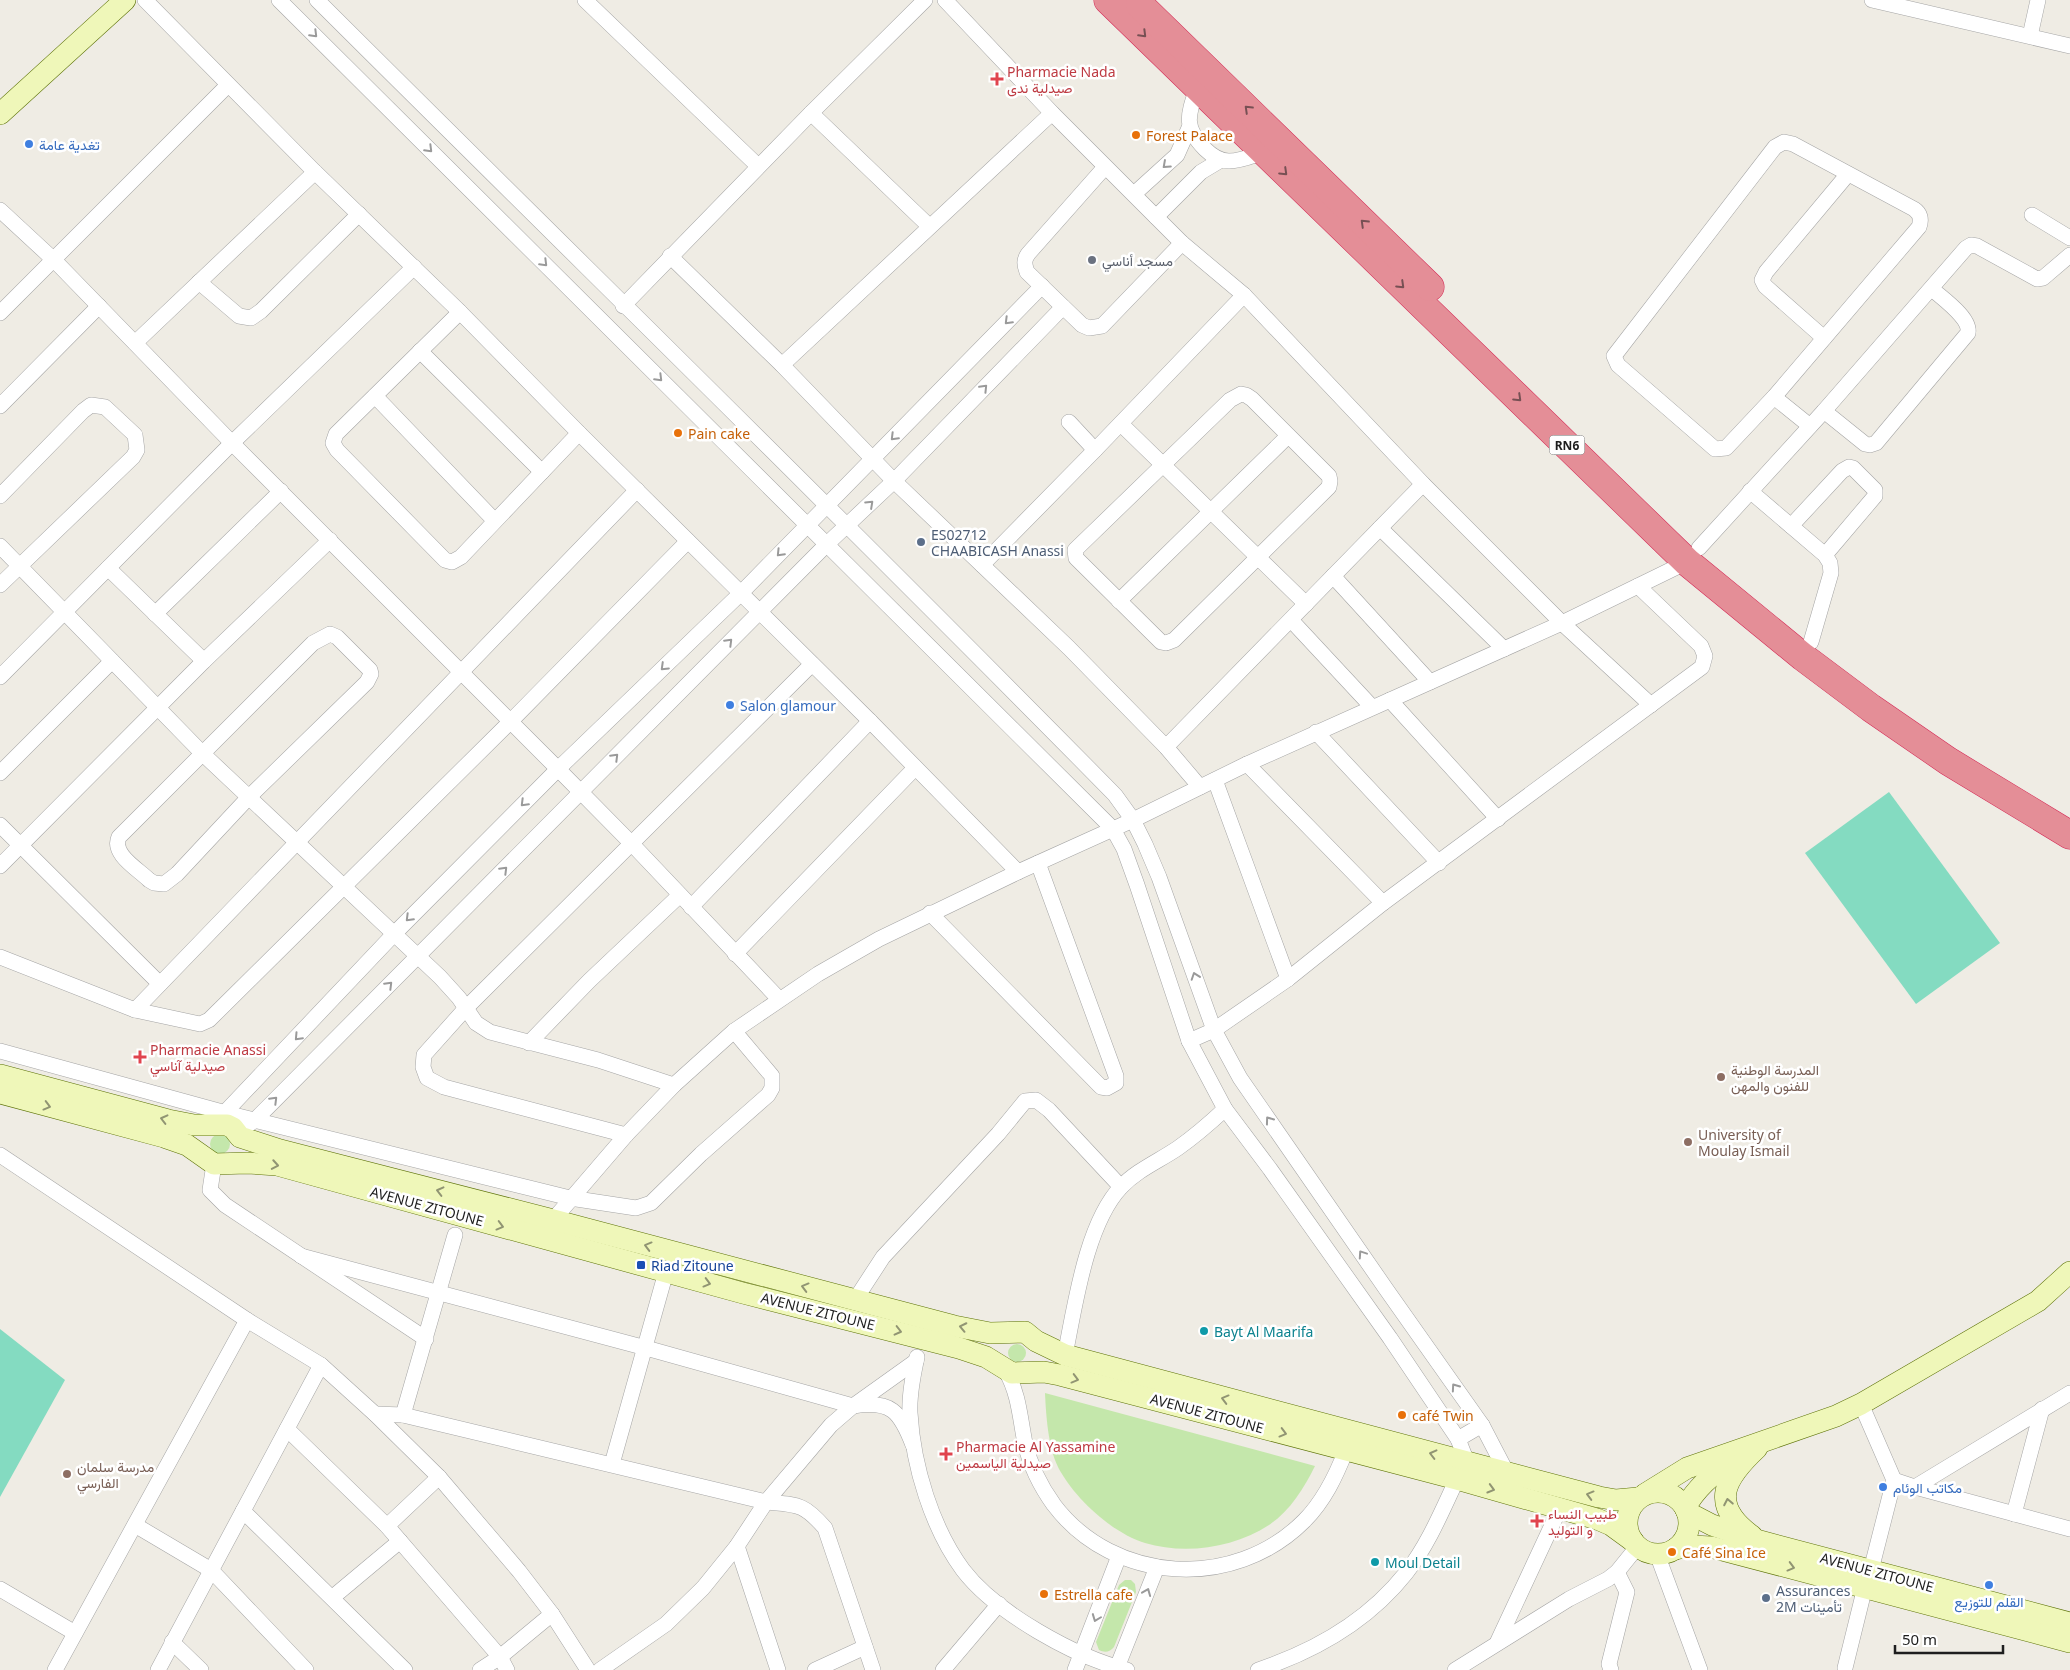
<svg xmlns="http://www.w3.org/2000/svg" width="2070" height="1670" font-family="'Noto Sans',Vazirmatn,sans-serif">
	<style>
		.grass { fill: #c4e7ab }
		.pitch { fill: #84dbc1 }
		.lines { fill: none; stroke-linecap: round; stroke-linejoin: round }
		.street-casing { stroke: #a5a5a5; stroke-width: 16 }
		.secondary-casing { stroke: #5d7208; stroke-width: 22 }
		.highway-casing { stroke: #d42a56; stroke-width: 29 }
		.street { stroke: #fff; stroke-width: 15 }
		.secondary { stroke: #eff7b9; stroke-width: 21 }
		.highway { stroke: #e48e97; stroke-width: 28 }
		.oneway { stroke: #9a9a9a }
		.oneway2 { stroke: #775054 }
		.oneway3 { stroke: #919573 }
		.health-dot { fill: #e0444e; stroke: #fff; stroke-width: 2 }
		.food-dot { fill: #e8710a; stroke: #fff; stroke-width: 2 }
		.shop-dot { fill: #3f7fe0; stroke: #fff; stroke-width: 2 }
		.worship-dot { fill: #6b7280; stroke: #fff; stroke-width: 2 }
		.service-dot { fill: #5c6f8a; stroke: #fff; stroke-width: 2 }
		.education-dot { fill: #8d6e63; stroke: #fff; stroke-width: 2 }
		.transit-dot { fill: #1a4fb4; stroke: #fff; stroke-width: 2 }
		.culture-dot { fill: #0f9aa8; stroke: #fff; stroke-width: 2 }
		.labels { text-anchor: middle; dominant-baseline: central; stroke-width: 5; stroke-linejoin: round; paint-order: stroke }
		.shield { fill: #fff; stroke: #626262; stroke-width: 1 }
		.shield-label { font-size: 12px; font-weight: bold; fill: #1e1e1e }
		.health-label { font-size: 14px; fill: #be3a42; stroke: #fff; text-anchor: start }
		.food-label { font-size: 14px; fill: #c56008; stroke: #fff; text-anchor: start }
		.shop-label { font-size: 14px; fill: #366cbe; stroke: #fff; text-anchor: start }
		.worship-label { font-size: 14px; fill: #5b616d; stroke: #fff; text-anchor: start }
		.service-label { font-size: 14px; fill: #4e5e75; stroke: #fff; text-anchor: start }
		.education-label { font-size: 14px; fill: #785e54; stroke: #fff; text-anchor: start }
		.street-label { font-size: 14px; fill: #1e1e1e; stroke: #fff }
		.transit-label { font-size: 14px; fill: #164399; stroke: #fff; text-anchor: start }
		.culture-label { font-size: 14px; fill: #0d838f; stroke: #fff; text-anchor: start }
	</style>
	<rect width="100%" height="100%" fill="#efece4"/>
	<!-- grass -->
	<g class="grass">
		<circle cx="220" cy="1144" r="10"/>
		<circle cx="1017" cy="1353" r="9"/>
		<path d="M1045,1393L1315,1466C1304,1488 1290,1511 1269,1525C1234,1548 1185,1555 1145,1543C1112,1533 1074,1498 1058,1467C1048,1447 1046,1415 1045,1393Z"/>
		<path d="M1125,1580H1131L1135,1584L1136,1592L1114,1647C1110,1652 1105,1653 1099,1650L1096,1642L1119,1585Z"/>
	</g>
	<!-- pitch -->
	<g class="pitch">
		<path d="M1889,792L2000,943L1916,1004L1805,853Z"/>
		<path d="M0,1329L65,1380L0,1497Z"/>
	</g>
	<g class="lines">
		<!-- street casing -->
		<g class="street-casing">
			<g id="street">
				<path d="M145,0L315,172L460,312L579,433L870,721L1018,872"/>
				<path d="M279,0L1113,829L1124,849L1137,885L1189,1041L1225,1109L1270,1169L1390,1338L1458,1439L1467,1462"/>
				<path d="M317,0C583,265 852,527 1115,795L1133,820L1145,844L1159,877L1214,1030L1240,1078L1386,1289L1482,1425L1507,1473"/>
				<path d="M585,0L758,166"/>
				<path d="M945,0L1052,113L1182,243L1244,295L1423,484L1562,623L1651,705"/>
				<path d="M1872,0L2070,46"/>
				<path d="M2030,36L2038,0"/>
				<path d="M1197,88C1188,115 1183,127 1205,149C1212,156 1219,161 1229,161C1241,161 1252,156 1264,152"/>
				<path d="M811,113L929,226"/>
				<path d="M1784,142L1793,144L1914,209C1920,213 1922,219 1919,227L1774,397L1726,448L1715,449L1618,365L1614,356L1775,147Z"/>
				<path d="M1105,167L1028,254C1024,260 1024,264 1027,272L1082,325L1089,328L1102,326L1182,243"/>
				<path d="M1134,194L1177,155L1189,128"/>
				<path d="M0,210L54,260L232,443L558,769L631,843L779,999"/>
				<path d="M2032,215L2070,238"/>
				<path d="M1156,217L1201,172L1221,160"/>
				<path d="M670,256L782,365L894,481L1069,648L1166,747L1200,787"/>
				<path d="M199,282L239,316L251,318L261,311L359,214"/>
				<path d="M623,306L811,113L925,0"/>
				<path d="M460,312L336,434L333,443L337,450L445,560L452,562L461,557L579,433"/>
				<path d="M0,313L228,85"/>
				<path d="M1824,338L1765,286L1762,280L1766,272L1848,174"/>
				<path d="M135,343L315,172"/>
				<path d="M420,351L542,472"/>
				<path d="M782,365L1052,113"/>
				<path d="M1241,394L1246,395L1252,399L1329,476L1330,481L1329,487L1174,640L1166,643L1161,642L1076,558L1075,550L1230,400Z"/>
				<path d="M375,396L494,520"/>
				<path d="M1774,397L1810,426"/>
				<path d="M0,406L99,306"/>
				<path d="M1824,411L1865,444L1870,445L1876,443L1968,333C1971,318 1943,299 1932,289"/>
				<path d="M1069,422L1095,450"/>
				<path d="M1121,424L1306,604"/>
				<path d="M1750,491L1825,555L1830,563L1831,573L1811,642"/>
				<path d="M0,496L83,411L91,405L105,407L135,435L137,450L133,457L0,585"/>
				<path d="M1791,526L1842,471L1849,467L1853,468L1875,490V496L1825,555"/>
				<path d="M1380,528L1504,649"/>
				<path d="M0,546L203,754L440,977L459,998L476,1023L490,1032L598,1060L674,1085"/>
				<path d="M1699,548L1824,411L1966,248L1971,245L1977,246L2037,279L2043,278L2070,255"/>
				<path d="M982,565L1095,450L1244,295"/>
				<path d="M108,568L204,661"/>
				<path d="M1333,576L1430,682"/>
				<path d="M1119,601L1288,436"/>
				<path d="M155,614L281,491"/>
				<path d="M1291,620L1372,707"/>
				<path d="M330,634L337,637L370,670L371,674L367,682L248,798L177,874L164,884L154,883L149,880C138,869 111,854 119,837L313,643Z"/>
				<path d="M0,677L232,443L414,267"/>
				<path d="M1390,700L1498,819"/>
				<path d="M1316,732L1439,863"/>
				<path d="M1166,747L1423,484"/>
				<path d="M1247,764L1383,903"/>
				<path d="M0,773L112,661"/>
				<path d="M1215,780L1288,979"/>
				<path d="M0,825L160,984"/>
				<path d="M0,866L204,661L330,540"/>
				<path d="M691,907L870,721"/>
				<path d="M930,913L1101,1087L1107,1088L1116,1083V1076L1038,863"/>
				<path d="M735,954L915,768"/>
				<path d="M0,957L135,1010L200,1024L209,1020L510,722L688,541"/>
				<path d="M135,1010L637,490"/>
				<path d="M1189,1041L1214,1030L1288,979L1383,903L1702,667L1705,656L1701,646L1638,586"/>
				<path d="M529,1043L589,981L680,895"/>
				<path d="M0,1051L226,1113L570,1198L636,1208L651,1203L701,1154L768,1095L772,1088V1076L734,1031"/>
				<path d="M214,1124L394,934L558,769L741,593L1042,286"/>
				<path d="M238,1132L255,1120L827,544L894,481L1063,307"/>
				<path d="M626,1135L444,1087L427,1078L423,1067L424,1055L466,1008L812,664"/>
				<path d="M0,1155L247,1320L321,1365L375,1414L439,1477L519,1571L552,1614L588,1670"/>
				<path d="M214,1164L210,1190L225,1205L426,1339"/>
				<path d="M553,1220L626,1135L674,1085L734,1031L818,974L879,939L1018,872L1133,820L1247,764L1562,623L1687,562"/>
				<path d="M301,1256L646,1348L853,1406C891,1400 900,1411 913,1445"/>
				<path d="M855,1300L883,1257L998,1134L1025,1101L1036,1100L1049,1110L1121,1187"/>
				<path d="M1065,1355C1075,1306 1086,1224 1121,1187C1137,1170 1159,1161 1178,1148C1195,1136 1210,1123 1225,1109"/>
				<path d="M917,1357C913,1375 909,1395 910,1413C913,1466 932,1528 963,1570C996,1613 1075,1657 1127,1670"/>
				<path d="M1006,1371C1019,1394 1020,1418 1025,1443C1030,1465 1041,1487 1054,1505C1114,1584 1234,1591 1304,1521C1324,1501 1336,1476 1346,1450"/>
				<path d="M1861,1404L1894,1480L1871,1570"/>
				<path d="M375,1414L403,1415L766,1502C798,1505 803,1503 825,1528L873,1670"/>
				<path d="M403,1415L455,1235"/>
				<path d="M287,1429L387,1526L500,1657L507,1670"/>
				<path d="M1458,1439L1482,1425"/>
				<path d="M612,1464L666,1272"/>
				<path d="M1894,1480L1915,1487L2070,1393"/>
				<path d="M1915,1487L2070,1529"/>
				<path d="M243,1511L405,1670"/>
				<path d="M2014,1514L2042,1409"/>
				<path d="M135,1525L211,1570L306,1670"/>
				<path d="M387,1526L439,1477"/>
				<path d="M737,1546L778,1670"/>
				<path d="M1657,1554L1700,1670"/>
				<path d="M0,1589L75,1633"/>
				<path d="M333,1597L400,1541"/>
				<path d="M1498,1641L1560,1508"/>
				<path d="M172,1642L201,1670"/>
				<path d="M1845,1668L1865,1587"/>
				<path d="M55,1670L247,1320"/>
				<path d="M158,1670L321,1365"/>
				<path d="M480,1670L500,1657L552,1614"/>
				<path d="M600,1670L666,1624L703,1588L737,1546L766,1502L831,1425L853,1406L916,1361"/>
				<path d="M815,1670L865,1647"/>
				<path d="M943,1670L999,1604"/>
				<path d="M1075,1670L1119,1556"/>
				<path d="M1116,1670L1157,1567"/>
				<path d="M1258,1670C1315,1651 1368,1621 1406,1573C1428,1545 1442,1511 1457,1479"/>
				<path d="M1455,1670L1569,1599L1608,1579L1617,1572L1638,1546"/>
				<path d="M1611,1670L1609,1664L1627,1592L1617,1572"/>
			</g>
		</g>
		<!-- secondary casing -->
		<g class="secondary-casing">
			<g id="secondary">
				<path d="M0,114L125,0"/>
				<path d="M0,1075L168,1120L194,1125H227L233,1128L240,1137L280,1150L553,1220L954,1326L990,1333L1025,1332L1036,1341L1065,1355L1599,1497L1616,1500L1638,1498"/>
				<path d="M0,1093L164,1137L187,1145L214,1164L247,1163L277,1165L743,1293L959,1348L986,1357L1012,1373L1044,1372L1060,1375L1457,1479L1597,1519L1611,1525L1633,1541"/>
				<circle cx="1658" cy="1523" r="31"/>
				<path d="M1645,1494L1687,1468L1836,1416L1861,1404L2038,1301L2070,1272"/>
				<path d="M1685,1508C1697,1486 1715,1473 1734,1458"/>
				<path d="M1687,1512L1712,1525L1756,1540L2070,1623"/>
				<path d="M1752,1536C1708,1504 1725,1478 1757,1448"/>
				<path d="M1675,1549L1692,1546L1711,1547L2070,1642"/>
			</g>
		</g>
		<!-- highway casing -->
		<g class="highway-casing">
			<g id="highway">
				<path d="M1108,0L1687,562L1803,657L1871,708L1948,761L2070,835"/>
				<path d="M1140,5L1430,287"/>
			</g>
		</g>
		<!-- street -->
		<use href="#street" class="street"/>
		<!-- secondary -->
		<use href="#secondary" class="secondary"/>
		<!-- highway -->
		<use href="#highway" class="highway"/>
	</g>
	<!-- one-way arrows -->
	<defs><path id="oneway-chevron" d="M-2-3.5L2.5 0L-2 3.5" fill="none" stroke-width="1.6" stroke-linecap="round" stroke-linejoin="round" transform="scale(1.25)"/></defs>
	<g class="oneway">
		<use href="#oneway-chevron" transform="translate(314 34) rotate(45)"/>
		<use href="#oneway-chevron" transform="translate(429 149) rotate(45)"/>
		<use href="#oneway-chevron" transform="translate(1166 165) rotate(138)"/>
		<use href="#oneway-chevron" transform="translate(544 263) rotate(45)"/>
		<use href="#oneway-chevron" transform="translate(1008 321) rotate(135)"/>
		<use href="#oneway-chevron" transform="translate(659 378) rotate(45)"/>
		<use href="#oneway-chevron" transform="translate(984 388) rotate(-46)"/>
		<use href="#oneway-chevron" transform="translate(894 437) rotate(135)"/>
		<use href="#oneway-chevron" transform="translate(870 504) rotate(-43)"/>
		<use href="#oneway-chevron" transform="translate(780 553) rotate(134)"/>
		<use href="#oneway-chevron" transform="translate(729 642) rotate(-45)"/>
		<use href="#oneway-chevron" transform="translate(664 667) rotate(136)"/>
		<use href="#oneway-chevron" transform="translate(615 757) rotate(-45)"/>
		<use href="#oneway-chevron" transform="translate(524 803) rotate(135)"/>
		<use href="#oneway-chevron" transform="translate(504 870) rotate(-45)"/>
		<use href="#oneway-chevron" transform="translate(409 918) rotate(135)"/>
		<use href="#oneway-chevron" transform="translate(1195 976) rotate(-109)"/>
		<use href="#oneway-chevron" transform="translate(389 985) rotate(-45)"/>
		<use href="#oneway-chevron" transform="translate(298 1037) rotate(133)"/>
		<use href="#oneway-chevron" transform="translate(274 1100) rotate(-45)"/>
		<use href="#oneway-chevron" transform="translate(1269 1120) rotate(-126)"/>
		<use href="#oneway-chevron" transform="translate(1362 1254) rotate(-124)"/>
		<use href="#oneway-chevron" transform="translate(1455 1387) rotate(-125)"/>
		<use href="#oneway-chevron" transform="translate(1147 1592) rotate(-68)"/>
		<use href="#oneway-chevron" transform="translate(1096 1618) rotate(111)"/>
	</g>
	<g class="oneway2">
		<use href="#oneway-chevron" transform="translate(1143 34) rotate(45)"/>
		<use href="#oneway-chevron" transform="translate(1248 109) rotate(-136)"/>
		<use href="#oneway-chevron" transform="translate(1284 172) rotate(44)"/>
		<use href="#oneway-chevron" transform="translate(1364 223) rotate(-136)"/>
		<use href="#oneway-chevron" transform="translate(1401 285) rotate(44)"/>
		<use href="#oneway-chevron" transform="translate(1518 398) rotate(44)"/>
	</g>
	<g class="oneway3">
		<use href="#oneway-chevron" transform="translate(47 1106) rotate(15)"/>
		<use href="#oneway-chevron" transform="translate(164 1119) rotate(-166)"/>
		<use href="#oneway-chevron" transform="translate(275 1165) rotate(10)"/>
		<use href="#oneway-chevron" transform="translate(440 1191) rotate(-166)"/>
		<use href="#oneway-chevron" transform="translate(500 1226) rotate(15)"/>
		<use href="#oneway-chevron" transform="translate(648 1246) rotate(-165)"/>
		<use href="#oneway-chevron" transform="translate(707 1283) rotate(15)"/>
		<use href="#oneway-chevron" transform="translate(805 1287) rotate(-165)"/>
		<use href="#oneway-chevron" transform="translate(963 1327) rotate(-168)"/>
		<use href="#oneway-chevron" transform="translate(898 1331) rotate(14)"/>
		<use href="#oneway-chevron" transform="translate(1075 1379) rotate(15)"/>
		<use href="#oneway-chevron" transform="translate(1225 1399) rotate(-165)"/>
		<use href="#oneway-chevron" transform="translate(1283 1433) rotate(15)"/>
		<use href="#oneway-chevron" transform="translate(1433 1454) rotate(-166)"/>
		<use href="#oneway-chevron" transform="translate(1491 1489) rotate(16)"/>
		<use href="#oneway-chevron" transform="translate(1590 1495) rotate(-165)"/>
		<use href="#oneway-chevron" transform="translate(1728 1502) rotate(-101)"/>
		<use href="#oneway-chevron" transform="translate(1791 1567) rotate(15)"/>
	</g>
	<!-- markers -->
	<g class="health-dot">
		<path d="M994.5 71.5h5v5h5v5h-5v5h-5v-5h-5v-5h5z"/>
		<path d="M137.5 1049.5h5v5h5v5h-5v5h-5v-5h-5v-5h5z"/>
		<path d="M943.5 1446.5h5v5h5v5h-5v5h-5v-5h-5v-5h5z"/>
		<path d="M1534.5 1513.5h5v5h5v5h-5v5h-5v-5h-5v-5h5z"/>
	</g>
	<g class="food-dot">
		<circle cx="1136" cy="135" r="5"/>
		<circle cx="678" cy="433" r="5"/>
		<circle cx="1402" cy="1415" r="5"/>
		<circle cx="1672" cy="1552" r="5"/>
		<circle cx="1044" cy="1594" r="5"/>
	</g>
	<g class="shop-dot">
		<circle cx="29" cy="144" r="5"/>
		<circle cx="730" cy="705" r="5"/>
		<circle cx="1883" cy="1487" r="5"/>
		<circle cx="1989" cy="1585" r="5"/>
	</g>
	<circle class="worship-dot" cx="1092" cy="260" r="5"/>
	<g class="service-dot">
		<circle cx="921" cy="542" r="5"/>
		<circle cx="1766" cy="1598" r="5"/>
	</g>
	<g class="education-dot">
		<circle cx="1721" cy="1077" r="5"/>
		<circle cx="1688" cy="1142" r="5"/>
		<circle cx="67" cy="1474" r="5"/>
	</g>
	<rect class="transit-dot" x="636" y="1260" width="10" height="10" rx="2.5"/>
	<g class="culture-dot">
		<circle cx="1204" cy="1331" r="5"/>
		<circle cx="1375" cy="1562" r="5"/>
	</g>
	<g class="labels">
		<!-- shield labels -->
		<rect class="shield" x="1549.5" y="435.5" width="35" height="19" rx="4"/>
		<g class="shield-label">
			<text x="1567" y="445">RN6</text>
		</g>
		<!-- health labels -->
		<g class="health-label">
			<text x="1007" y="71">Pharmacie Nada<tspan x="1007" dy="16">صيدلية ندى</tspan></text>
			<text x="150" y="1049">Pharmacie Anassi<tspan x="150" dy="16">صيدلية آناسي</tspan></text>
			<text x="956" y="1446">Pharmacie Al Yassamine<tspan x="956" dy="16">صيدلية الياسمين</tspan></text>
			<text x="1548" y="1513">طبيب النساء<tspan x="1548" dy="16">و التوليد</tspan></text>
		</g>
		<!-- food labels -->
		<g class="food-label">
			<text x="1146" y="135">Forest Palace</text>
			<text x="688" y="433">Pain cake</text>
			<text x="1412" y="1415">café Twin</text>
			<text x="1682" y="1552">Café Sina Ice</text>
			<text x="1054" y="1594">Estrella cafe</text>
		</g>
		<!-- shop labels -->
		<g class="shop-label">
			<text x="39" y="144">تغدية عامة</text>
			<text x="740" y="705">Salon glamour</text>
			<text x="1893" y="1487">مكاتب الوئام</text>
			<text x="1989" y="1601" text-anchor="middle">القلم للتوزيع</text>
		</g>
		<!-- worship labels -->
		<g class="worship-label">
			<text x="1102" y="260">مسجد أناسي</text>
		</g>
		<!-- service labels -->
		<g class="service-label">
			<text x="931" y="534">ES02712<tspan x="931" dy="16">CHAABICASH Anassi</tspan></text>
			<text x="1776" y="1590">Assurances<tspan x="1776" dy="16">2M تأمينات</tspan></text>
		</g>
		<!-- education labels -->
		<g class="education-label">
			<text x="1731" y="1069">المدرسة الوطنية<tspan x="1731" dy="16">للفنون والمهن</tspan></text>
			<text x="1698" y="1134">University of<tspan x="1698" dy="16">Moulay Ismail</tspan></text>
			<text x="77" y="1466">مدرسة سلمان<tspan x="77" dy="16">الفارسي</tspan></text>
		</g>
		<!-- street labels -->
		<g class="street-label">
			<text transform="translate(427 1206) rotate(15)">AVENUE ZITOUNE</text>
			<text transform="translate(818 1311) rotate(14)">AVENUE ZITOUNE</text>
			<text transform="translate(1207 1413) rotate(15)">AVENUE ZITOUNE</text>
			<text transform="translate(1877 1572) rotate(15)">AVENUE ZITOUNE</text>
		</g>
		<!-- transit labels -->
		<g class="transit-label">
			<text x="651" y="1265">Riad Zitoune</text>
		</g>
		<!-- culture labels -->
		<g class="culture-label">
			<text x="1214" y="1331">Bayt Al Maarifa</text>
			<text x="1385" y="1562">Moul Detail</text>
		</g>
	</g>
	<!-- scale -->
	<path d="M1895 1645v8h108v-8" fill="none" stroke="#1e1e1e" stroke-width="2.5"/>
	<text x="1902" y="1645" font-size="15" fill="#1e1e1e" stroke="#ffffff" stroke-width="4" paint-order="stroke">50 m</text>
</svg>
